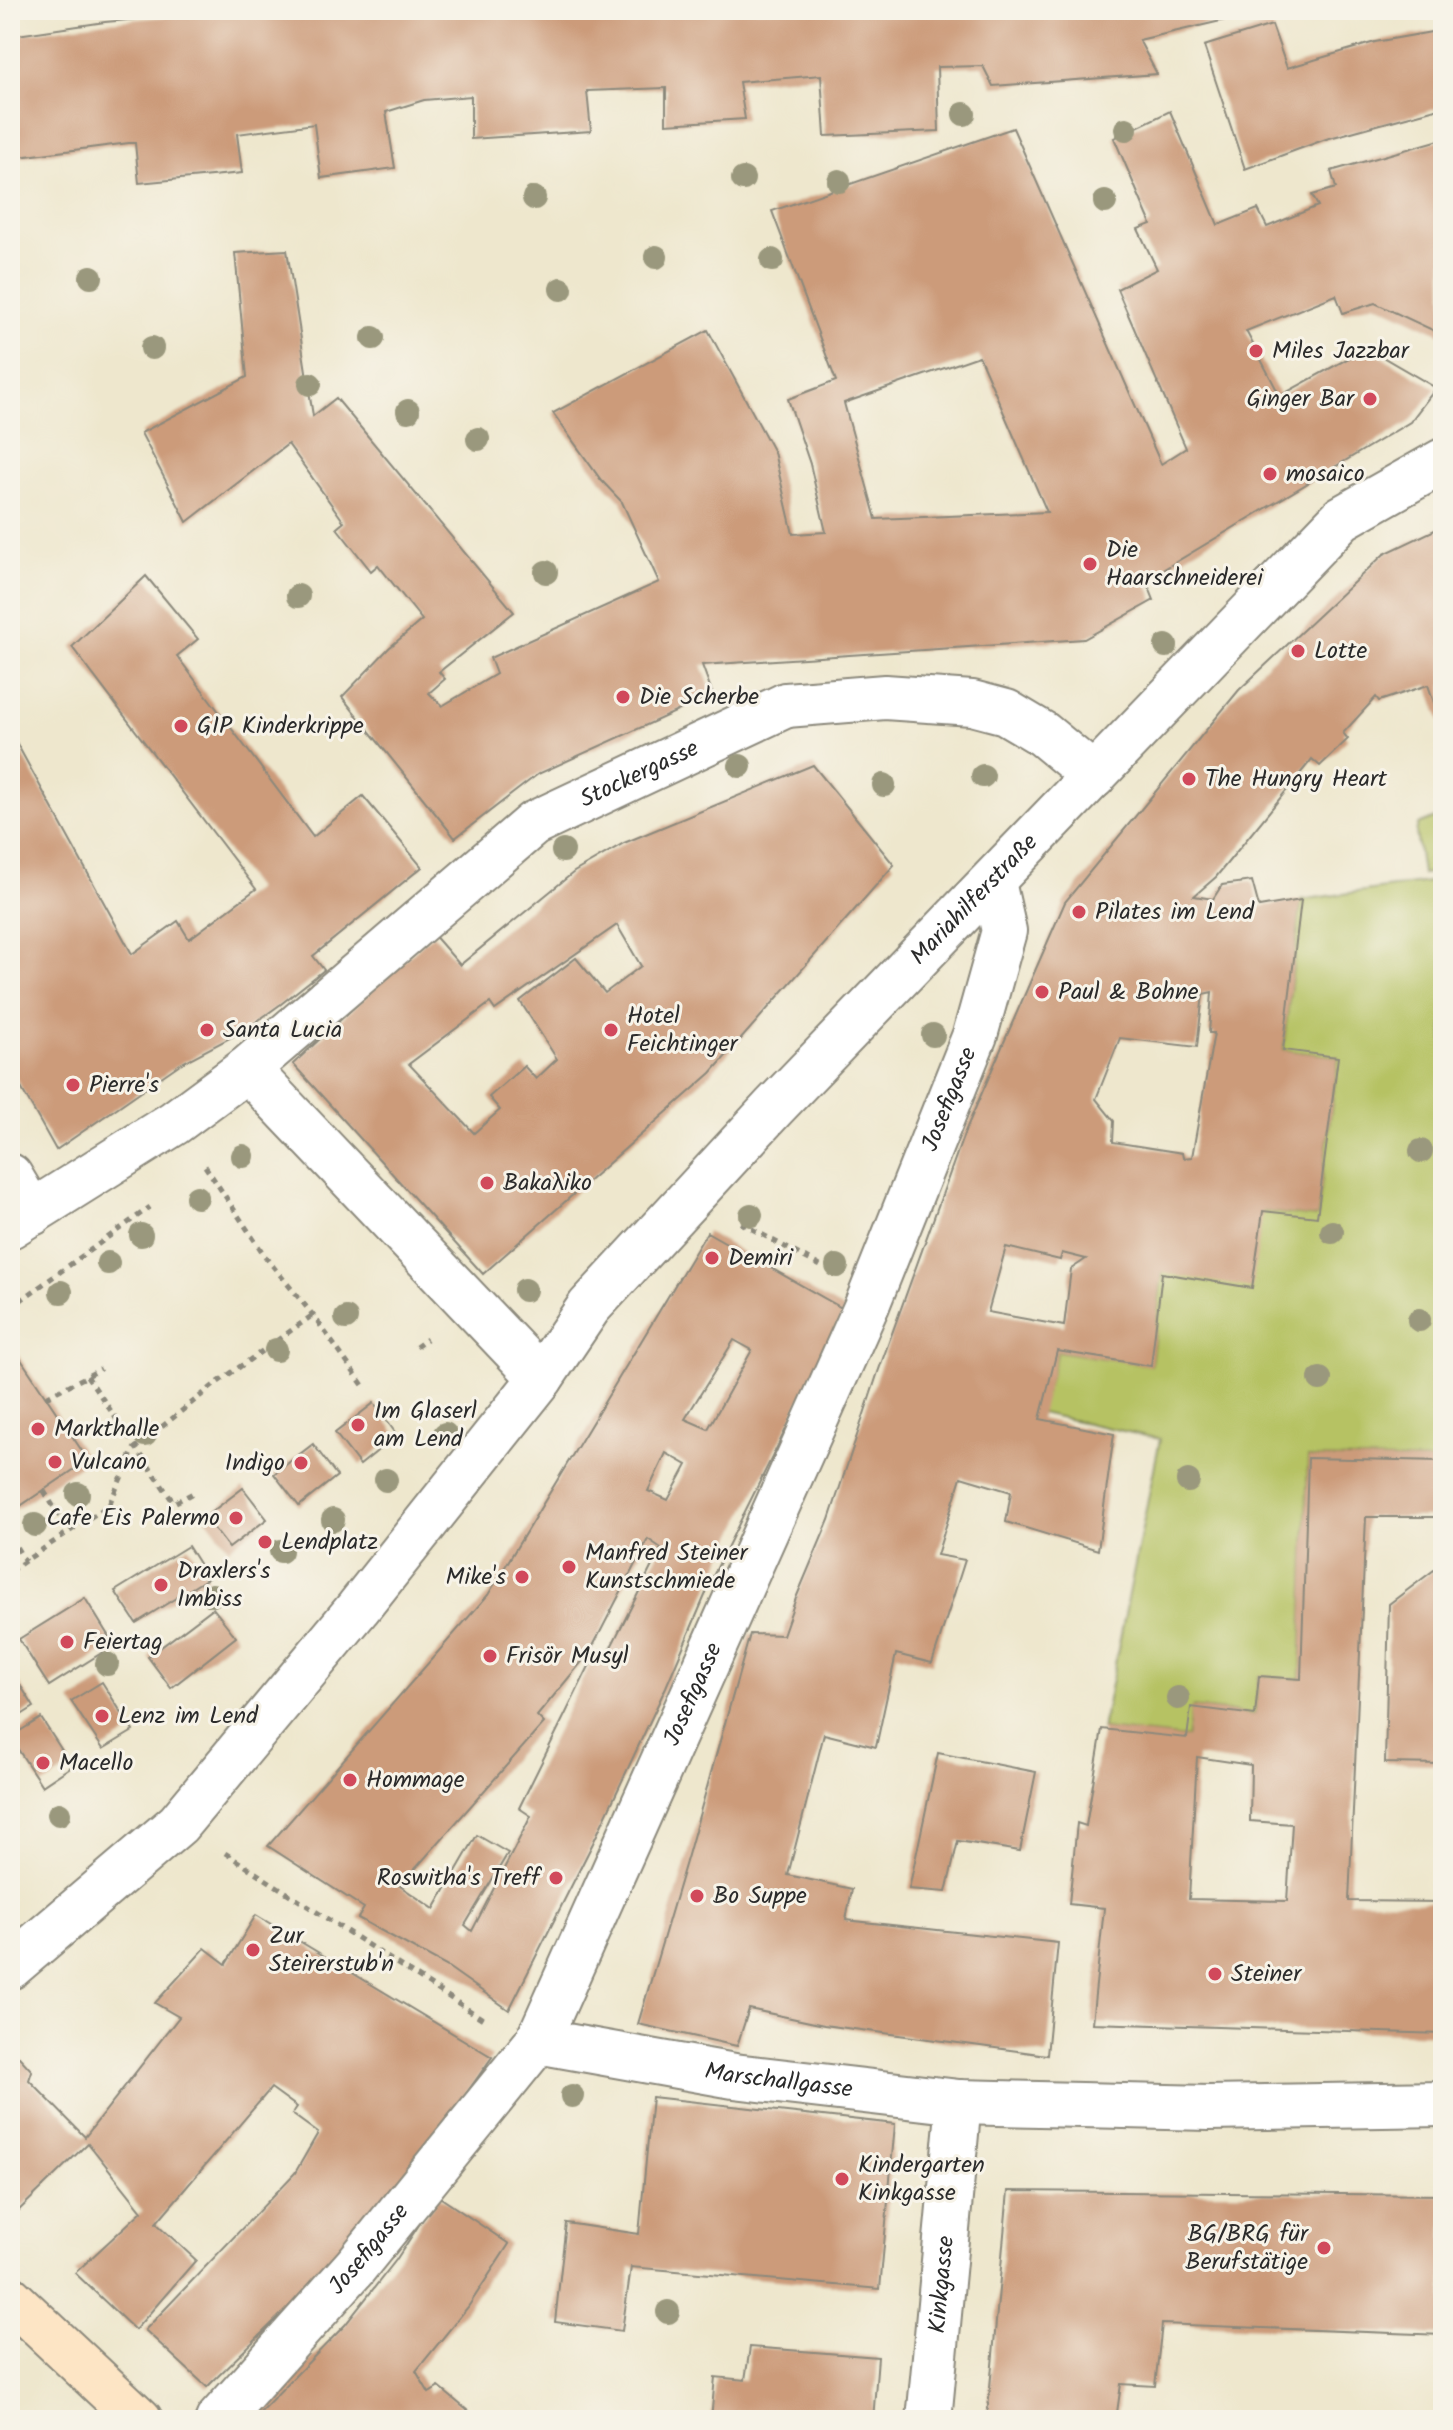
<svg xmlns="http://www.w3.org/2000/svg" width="1453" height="2430" font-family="Kalam,sans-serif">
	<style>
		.green { fill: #b6c263; stroke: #707647; stroke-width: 2 }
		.building { fill: #cc9b7a; fill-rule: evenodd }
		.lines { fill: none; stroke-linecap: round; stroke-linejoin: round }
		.pedestrian-casing { stroke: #8c897c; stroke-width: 48 }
		.minor-casing { stroke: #8c897c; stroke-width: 48 }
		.secondary-casing { stroke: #8c897c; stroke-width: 48 }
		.path { stroke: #8c897c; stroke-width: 5; stroke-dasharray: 6 6; stroke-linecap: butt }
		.pedestrian { stroke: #fff; stroke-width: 44 }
		.minor { stroke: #fff; stroke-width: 44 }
		.secondary { stroke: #fde5c5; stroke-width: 44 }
		.tree { fill: #9a987d }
		.poi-dot { fill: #d1495b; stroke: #f7f3e8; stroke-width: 3 }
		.labels { text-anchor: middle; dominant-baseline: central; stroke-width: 6; stroke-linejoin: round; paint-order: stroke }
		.poi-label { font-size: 24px; fill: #2b2b2b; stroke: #f7f3e8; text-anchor: start }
		.street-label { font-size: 24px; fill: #2b2b2b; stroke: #f7f3e8 }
	</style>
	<rect width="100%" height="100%" fill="#f7f3e8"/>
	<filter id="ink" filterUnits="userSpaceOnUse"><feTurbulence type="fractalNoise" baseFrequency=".0125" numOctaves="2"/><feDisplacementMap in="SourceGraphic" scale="16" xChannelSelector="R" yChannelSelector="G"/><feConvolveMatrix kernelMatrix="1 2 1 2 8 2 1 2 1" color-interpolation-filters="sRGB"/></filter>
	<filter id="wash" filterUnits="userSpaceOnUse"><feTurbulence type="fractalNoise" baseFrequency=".006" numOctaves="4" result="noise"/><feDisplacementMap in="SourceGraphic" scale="32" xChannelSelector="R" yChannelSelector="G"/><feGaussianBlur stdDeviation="1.8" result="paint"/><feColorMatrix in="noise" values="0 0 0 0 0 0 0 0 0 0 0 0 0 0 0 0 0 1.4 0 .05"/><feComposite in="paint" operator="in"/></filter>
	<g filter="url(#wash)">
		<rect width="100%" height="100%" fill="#eee7cd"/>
		<!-- green -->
		<g class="green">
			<path d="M1443,815V871L1422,874L1416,832L1418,825Z"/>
			<path d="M1443,880V1461L1308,1458L1301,1679L1259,1676L1255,1715L1192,1707L1187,1738L1102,1729L1160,1439L1040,1413L1057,1351L1151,1365L1162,1273L1263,1211L1317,1217L1338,1057L1283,1050L1301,900Z"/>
		</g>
		<g id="blocks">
			<!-- building -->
			<g class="building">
				<path d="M239,10H1264V11L1139,40L1157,74L993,86L983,66L937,67L939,131L825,136L821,75L739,82L745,119L666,124V88L587,91L591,131L471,139V96L424,100L386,112L395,168L321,178L314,124L237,134L242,173L139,183L135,143H129L10,158V36L105,22Z"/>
				<path d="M1272,25L1287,68L1375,42L1443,30V107L1326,139L1245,169L1204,46Z"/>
				<path d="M1170,111L1218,225L1258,209L1267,227L1318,206L1312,195L1336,188L1331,171L1443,139V335L1375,303L1343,313L1336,295L1246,331L1280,396L1367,348L1436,388L1410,422L1146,580L1154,600L1084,639L702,665L713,695L538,774L455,838L342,697L389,648L422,620L378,565L371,571L337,528L344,522L288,444L187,522L141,433L247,377L235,253L287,250L313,416L336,398L514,612L439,672L445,679L429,693L442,706L496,674L490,658L659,582L622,502L601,480L553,413L708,330L774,452L793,534L826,532L810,464L788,399L836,381L772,211L1013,128L1161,464L1186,448L1117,289L1157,269L1138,229L1151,224L1114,138ZM979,356L1047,512L876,519L844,403Z"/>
				<path d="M1443,526V729L1428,685L1379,701L1376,697L1343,733L1348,739L1320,766L1312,759L1216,877L1194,896L1213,899L1222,885L1252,881L1259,907L1301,900L1283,1050L1338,1057L1317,1217L1263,1211L1252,1288L1162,1273L1151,1366L1057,1351L1040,1419L1114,1434L1098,1550L1006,1522L1011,1492L961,1477L937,1555L965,1560L932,1663L896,1654L876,1747L824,1734L788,1875L852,1889L846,1920L1058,1943L1047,2055L824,2025L749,2009L737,2046L638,2024L688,1855L750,1634L783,1635L796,1598L829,1520L877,1375L964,1134L1065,902L1239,690L1384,554ZM1212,992L1209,1033H1214L1192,1157L1183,1158L1182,1153L1113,1142L1114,1121L1096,1099L1120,1038L1197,1047L1203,994ZM1006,1247L1060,1260L1062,1253L1086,1259L1071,1269L1064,1326L988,1312Z"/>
				<path d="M146,576L198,639L177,656L313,837L363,796L422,867L313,956L324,970L281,1004L245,1030L180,1064L56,1150L10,1068V731L132,954L178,921L189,939L256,889L72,647Z"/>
				<path d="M813,765L894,865L711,1073L483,1274L293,1064L433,934L460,965L574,872L624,843ZM617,925L641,966L605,993L576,958L520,1001L557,1059L536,1079L524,1066L489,1097L500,1110L474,1133L409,1064L490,1003L495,1010Z"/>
				<path d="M707,1232L845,1310L715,1572L666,1687L593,1843L509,2010L448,1967L358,1918L364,1908L268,1846L488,1595ZM734,1340L752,1350L708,1429L685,1419ZM666,1453L687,1465L668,1500L648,1491ZM648,1539L661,1548L606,1657L596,1652L519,1808L531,1816L472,1931L465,1925L508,1853L477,1835L434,1909L400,1886L544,1723L537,1716L590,1652Z"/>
				<path d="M10,1343L88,1460L10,1513Z"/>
				<path d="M374,1403L397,1435L360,1465L335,1433Z"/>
				<path d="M313,1444L337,1476L299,1506L274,1474Z"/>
				<path d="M1308,1458L1443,1461V1517H1366L1349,1901L1443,1902V2034L1092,2023L1104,1908L1069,1904L1077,1823L1086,1826L1102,1729L1187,1738L1191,1707L1255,1715L1259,1676L1301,1679ZM1197,1757L1251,1765L1250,1821L1292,1824L1287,1901L1189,1899Z"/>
				<path d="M243,1488L267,1519L229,1548L205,1517Z"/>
				<path d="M188,1546L208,1578L136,1623L115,1591Z"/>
				<path d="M1438,1567H1443V1764L1385,1763L1389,1604Z"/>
				<path d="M85,1598L114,1645L49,1686L19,1639Z"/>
				<path d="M213,1608L236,1637L171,1688L148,1657Z"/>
				<path d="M10,1669L34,1707L10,1722Z"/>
				<path d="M102,1682L133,1731L103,1749L71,1701Z"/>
				<path d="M41,1718L72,1766L42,1786L10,1737Z"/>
				<path d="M938,1753L1036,1772L1020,1851L958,1841L946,1892L909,1889Z"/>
				<path d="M256,1915L492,2057L367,2234L306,2290L207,2387L145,2330L295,2173L318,2133L292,2114L297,2107L271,2088L156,2223L196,2260L135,2330L75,2273L142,2211L88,2143L14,2215L10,2211V2047L32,2071L29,2080L85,2137L179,2017L155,2003L205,1948L226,1964Z"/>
				<path d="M652,2097L895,2124L880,2289L631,2267L622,2331L555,2322L566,2223L639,2234Z"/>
				<path d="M1008,2191L1443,2195V2335L1162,2324L1155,2386L1121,2384L1116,2420H987Z"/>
				<path d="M438,2196L509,2244L468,2307L416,2371L429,2393L439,2387L479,2420H252L345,2325L396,2260Z"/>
				<path d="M750,2347L878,2357L873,2420H711L715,2377L745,2380Z"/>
			</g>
		</g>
	</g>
	<g filter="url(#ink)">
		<use href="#blocks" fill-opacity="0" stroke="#8c897c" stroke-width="2"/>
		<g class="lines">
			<!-- pedestrian casing -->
			<g class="pedestrian-casing">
				<g id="pedestrian">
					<path id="s1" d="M247,1069L533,824L786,705"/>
				</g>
			</g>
			<!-- minor casing -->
			<g class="minor-casing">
				<g id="minor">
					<path d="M786,705L885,697L972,703L1006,712L1043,734L1094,776"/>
					<path d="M10,1176L32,1213"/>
					<path d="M10,1226L174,1123L247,1069L541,1378"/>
					<path id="s2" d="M10,1967L178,1824L358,1608L541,1378L589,1307L774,1107L1342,518L1443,461"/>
					<path id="s3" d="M538,2041L734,2076L959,2102L1209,2108L1443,2104"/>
					<path id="s4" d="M218,2420L355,2267L538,2041L867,1305L975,1035L1004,931L993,882"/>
					<path id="s5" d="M929,2420L959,2102"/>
				</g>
			</g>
			<!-- secondary casing -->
			<g class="secondary-casing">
				<path id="secondary" d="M10,2298L140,2420"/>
			</g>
			<!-- path -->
			<g class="path">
				<path d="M205,1166L267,1259L313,1315L365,1388"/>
				<path d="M741,1223L824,1268"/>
				<path d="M10,1308L150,1207"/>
				<path d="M416,1347L427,1339"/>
				<path d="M87,1376L174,1503L193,1493"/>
				<path d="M46,1397L101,1369"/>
				<path d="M44,1491L69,1532"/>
				<path d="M10,1537L25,1561"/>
				<path d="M10,1571L109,1505L134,1449L214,1385L313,1315"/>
				<path d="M225,1853L486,2021"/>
			</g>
			<!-- pedestrian -->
			<use href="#pedestrian" class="pedestrian"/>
			<!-- minor -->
			<use href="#minor" class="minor"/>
			<!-- secondary -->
			<use href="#secondary" class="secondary"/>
		</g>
		<!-- trees -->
		<g class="tree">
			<circle cx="964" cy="114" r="12"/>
			<circle cx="1126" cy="129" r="12"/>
			<circle cx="743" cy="179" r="12"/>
			<circle cx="839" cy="181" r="12"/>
			<circle cx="534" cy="198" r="12"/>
			<circle cx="1105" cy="202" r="12"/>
			<circle cx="656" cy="257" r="12"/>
			<circle cx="772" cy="260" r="12"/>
			<circle cx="91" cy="277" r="12"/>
			<circle cx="561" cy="289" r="12"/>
			<circle cx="373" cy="338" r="12"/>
			<circle cx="152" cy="348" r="12"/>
			<circle cx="310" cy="384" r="12"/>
			<circle cx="408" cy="411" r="12"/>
			<circle cx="478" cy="439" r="12"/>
			<circle cx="546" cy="572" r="12"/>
			<circle cx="298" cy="596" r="12"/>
			<circle cx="1166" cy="646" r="12"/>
			<circle cx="740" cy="766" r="12"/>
			<circle cx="983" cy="776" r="12"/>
			<circle cx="884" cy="785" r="12"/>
			<circle cx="563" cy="851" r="12"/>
			<circle cx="933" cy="1035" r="12"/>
			<circle cx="1421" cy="1151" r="12"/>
			<circle cx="243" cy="1156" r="12"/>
			<circle cx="197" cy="1197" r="12"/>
			<circle cx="751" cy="1215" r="12"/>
			<circle cx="1332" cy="1232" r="12"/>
			<circle cx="141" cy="1235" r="12"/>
			<circle cx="108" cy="1263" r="12"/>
			<circle cx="837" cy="1266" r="12"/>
			<circle cx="525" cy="1290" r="12"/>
			<circle cx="61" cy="1292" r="12"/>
			<circle cx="346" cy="1318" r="12"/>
			<circle cx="1419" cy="1320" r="12"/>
			<circle cx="276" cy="1350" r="12"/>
			<circle cx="1320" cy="1379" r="12"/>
			<circle cx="445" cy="1434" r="12"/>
			<circle cx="145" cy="1435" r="12"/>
			<circle cx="386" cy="1480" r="12"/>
			<circle cx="1188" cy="1481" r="12"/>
			<circle cx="78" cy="1494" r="12"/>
			<circle cx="333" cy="1520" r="12"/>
			<circle cx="35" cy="1525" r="12"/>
			<circle cx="281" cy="1551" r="12"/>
			<circle cx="212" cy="1595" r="12"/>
			<circle cx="107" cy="1664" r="12"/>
			<circle cx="1178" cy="1698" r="12"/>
			<circle cx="59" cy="1814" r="12"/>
			<circle cx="572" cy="2096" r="12"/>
			<circle cx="668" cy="2312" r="12"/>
		</g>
	</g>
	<!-- markers -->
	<g class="poi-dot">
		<circle cx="1256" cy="351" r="8"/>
		<circle cx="1370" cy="399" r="8"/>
		<circle cx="1270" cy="474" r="8"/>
		<circle cx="1090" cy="564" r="8"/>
		<circle cx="1298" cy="651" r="8"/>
		<circle cx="623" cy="697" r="8"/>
		<circle cx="181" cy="726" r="8"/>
		<circle cx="1189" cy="779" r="8"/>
		<circle cx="1079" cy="912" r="8"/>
		<circle cx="1042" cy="992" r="8"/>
		<circle cx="207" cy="1030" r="8"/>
		<circle cx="611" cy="1030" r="8"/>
		<circle cx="73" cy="1085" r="8"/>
		<circle cx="487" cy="1183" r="8"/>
		<circle cx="712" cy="1258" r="8"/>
		<circle cx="358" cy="1425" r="8"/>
		<circle cx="38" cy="1429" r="8"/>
		<circle cx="55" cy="1462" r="8"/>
		<circle cx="301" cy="1463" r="8"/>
		<circle cx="236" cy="1518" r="8"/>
		<circle cx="265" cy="1542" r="8"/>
		<circle cx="569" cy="1567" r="8"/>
		<circle cx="522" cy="1577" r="8"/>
		<circle cx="161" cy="1585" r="8"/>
		<circle cx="67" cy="1642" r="8"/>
		<circle cx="490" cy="1656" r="8"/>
		<circle cx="102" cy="1716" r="8"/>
		<circle cx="43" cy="1763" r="8"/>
		<circle cx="350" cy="1780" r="8"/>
		<circle cx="556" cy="1878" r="8"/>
		<circle cx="697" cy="1896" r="8"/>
		<circle cx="253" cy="1950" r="8"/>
		<circle cx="1215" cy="1974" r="8"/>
		<circle cx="842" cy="2179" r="8"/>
		<circle cx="1324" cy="2248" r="8"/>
	</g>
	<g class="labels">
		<!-- poi labels -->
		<g class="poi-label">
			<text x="1272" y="351">Miles Jazzbar</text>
			<text x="1354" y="399" text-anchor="end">Ginger Bar</text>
			<text x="1286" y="474">mosaico</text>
			<text x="1106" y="550">Die<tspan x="1106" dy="28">Haarschneiderei</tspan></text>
			<text x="1314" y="651">Lotte</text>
			<text x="639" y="697">Die Scherbe</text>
			<text x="197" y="726">GIP Kinderkrippe</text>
			<text x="1205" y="779">The Hungry Heart</text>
			<text x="1095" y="912">Pilates im Lend</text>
			<text x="1058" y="992">Paul &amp; Bohne</text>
			<text x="627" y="1016">Hotel<tspan x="627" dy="28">Feichtinger</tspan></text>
			<text x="223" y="1030">Santa Lucia</text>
			<text x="89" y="1085">Pierre's</text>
			<text x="503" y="1183">Bakaλiko</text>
			<text x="728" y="1258">Demiri</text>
			<text x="374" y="1411">Im Glaserl<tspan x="374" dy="28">am Lend</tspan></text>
			<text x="54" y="1429">Markthalle</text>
			<text x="71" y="1462">Vulcano</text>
			<text x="285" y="1463" text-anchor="end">Indigo</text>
			<text x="220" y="1518" text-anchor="end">Cafe Eis Palermo</text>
			<text x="281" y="1542">Lendplatz</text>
			<text x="585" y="1553">Manfred Steiner<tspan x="585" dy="28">Kunstschmiede</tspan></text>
			<text x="177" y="1571">Draxlers's<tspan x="177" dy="28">Imbiss</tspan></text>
			<text x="506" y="1577" text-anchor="end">Mike's</text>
			<text x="83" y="1642">Feiertag</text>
			<text x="506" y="1656">Frisör Musyl</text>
			<text x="118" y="1716">Lenz im Lend</text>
			<text x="59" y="1763">Macello</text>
			<text x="366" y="1780">Hommage</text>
			<text x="540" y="1878" text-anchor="end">Roswitha's Treff</text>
			<text x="713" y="1896">Bo Suppe</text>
			<text x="269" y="1936">Zur<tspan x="269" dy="28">Steirerstub'n</tspan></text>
			<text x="1231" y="1974">Steiner</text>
			<text x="858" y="2165">Kindergarten<tspan x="858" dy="28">Kinkgasse</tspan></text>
			<text x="1308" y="2234" text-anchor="end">BG/BRG für<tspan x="1308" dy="28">Berufstätige</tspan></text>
		</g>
		<!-- street labels -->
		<g class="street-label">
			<text stroke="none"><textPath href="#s1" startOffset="494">Stockergasse</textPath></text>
			<text stroke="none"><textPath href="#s2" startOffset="1442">Mariahilferstraße</textPath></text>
			<text stroke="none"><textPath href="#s4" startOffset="1524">Josefigasse</textPath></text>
			<text stroke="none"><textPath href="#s4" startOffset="876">Josefigasse</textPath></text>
			<text stroke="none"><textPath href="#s3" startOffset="244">Marschallgasse</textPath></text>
			<text stroke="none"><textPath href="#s4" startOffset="228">Josefigasse</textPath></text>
			<text stroke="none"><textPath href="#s5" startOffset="136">Kinkgasse</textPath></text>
		</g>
	</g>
	<!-- margin -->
	<rect width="1453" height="2430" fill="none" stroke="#f7f3e8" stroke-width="40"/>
</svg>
